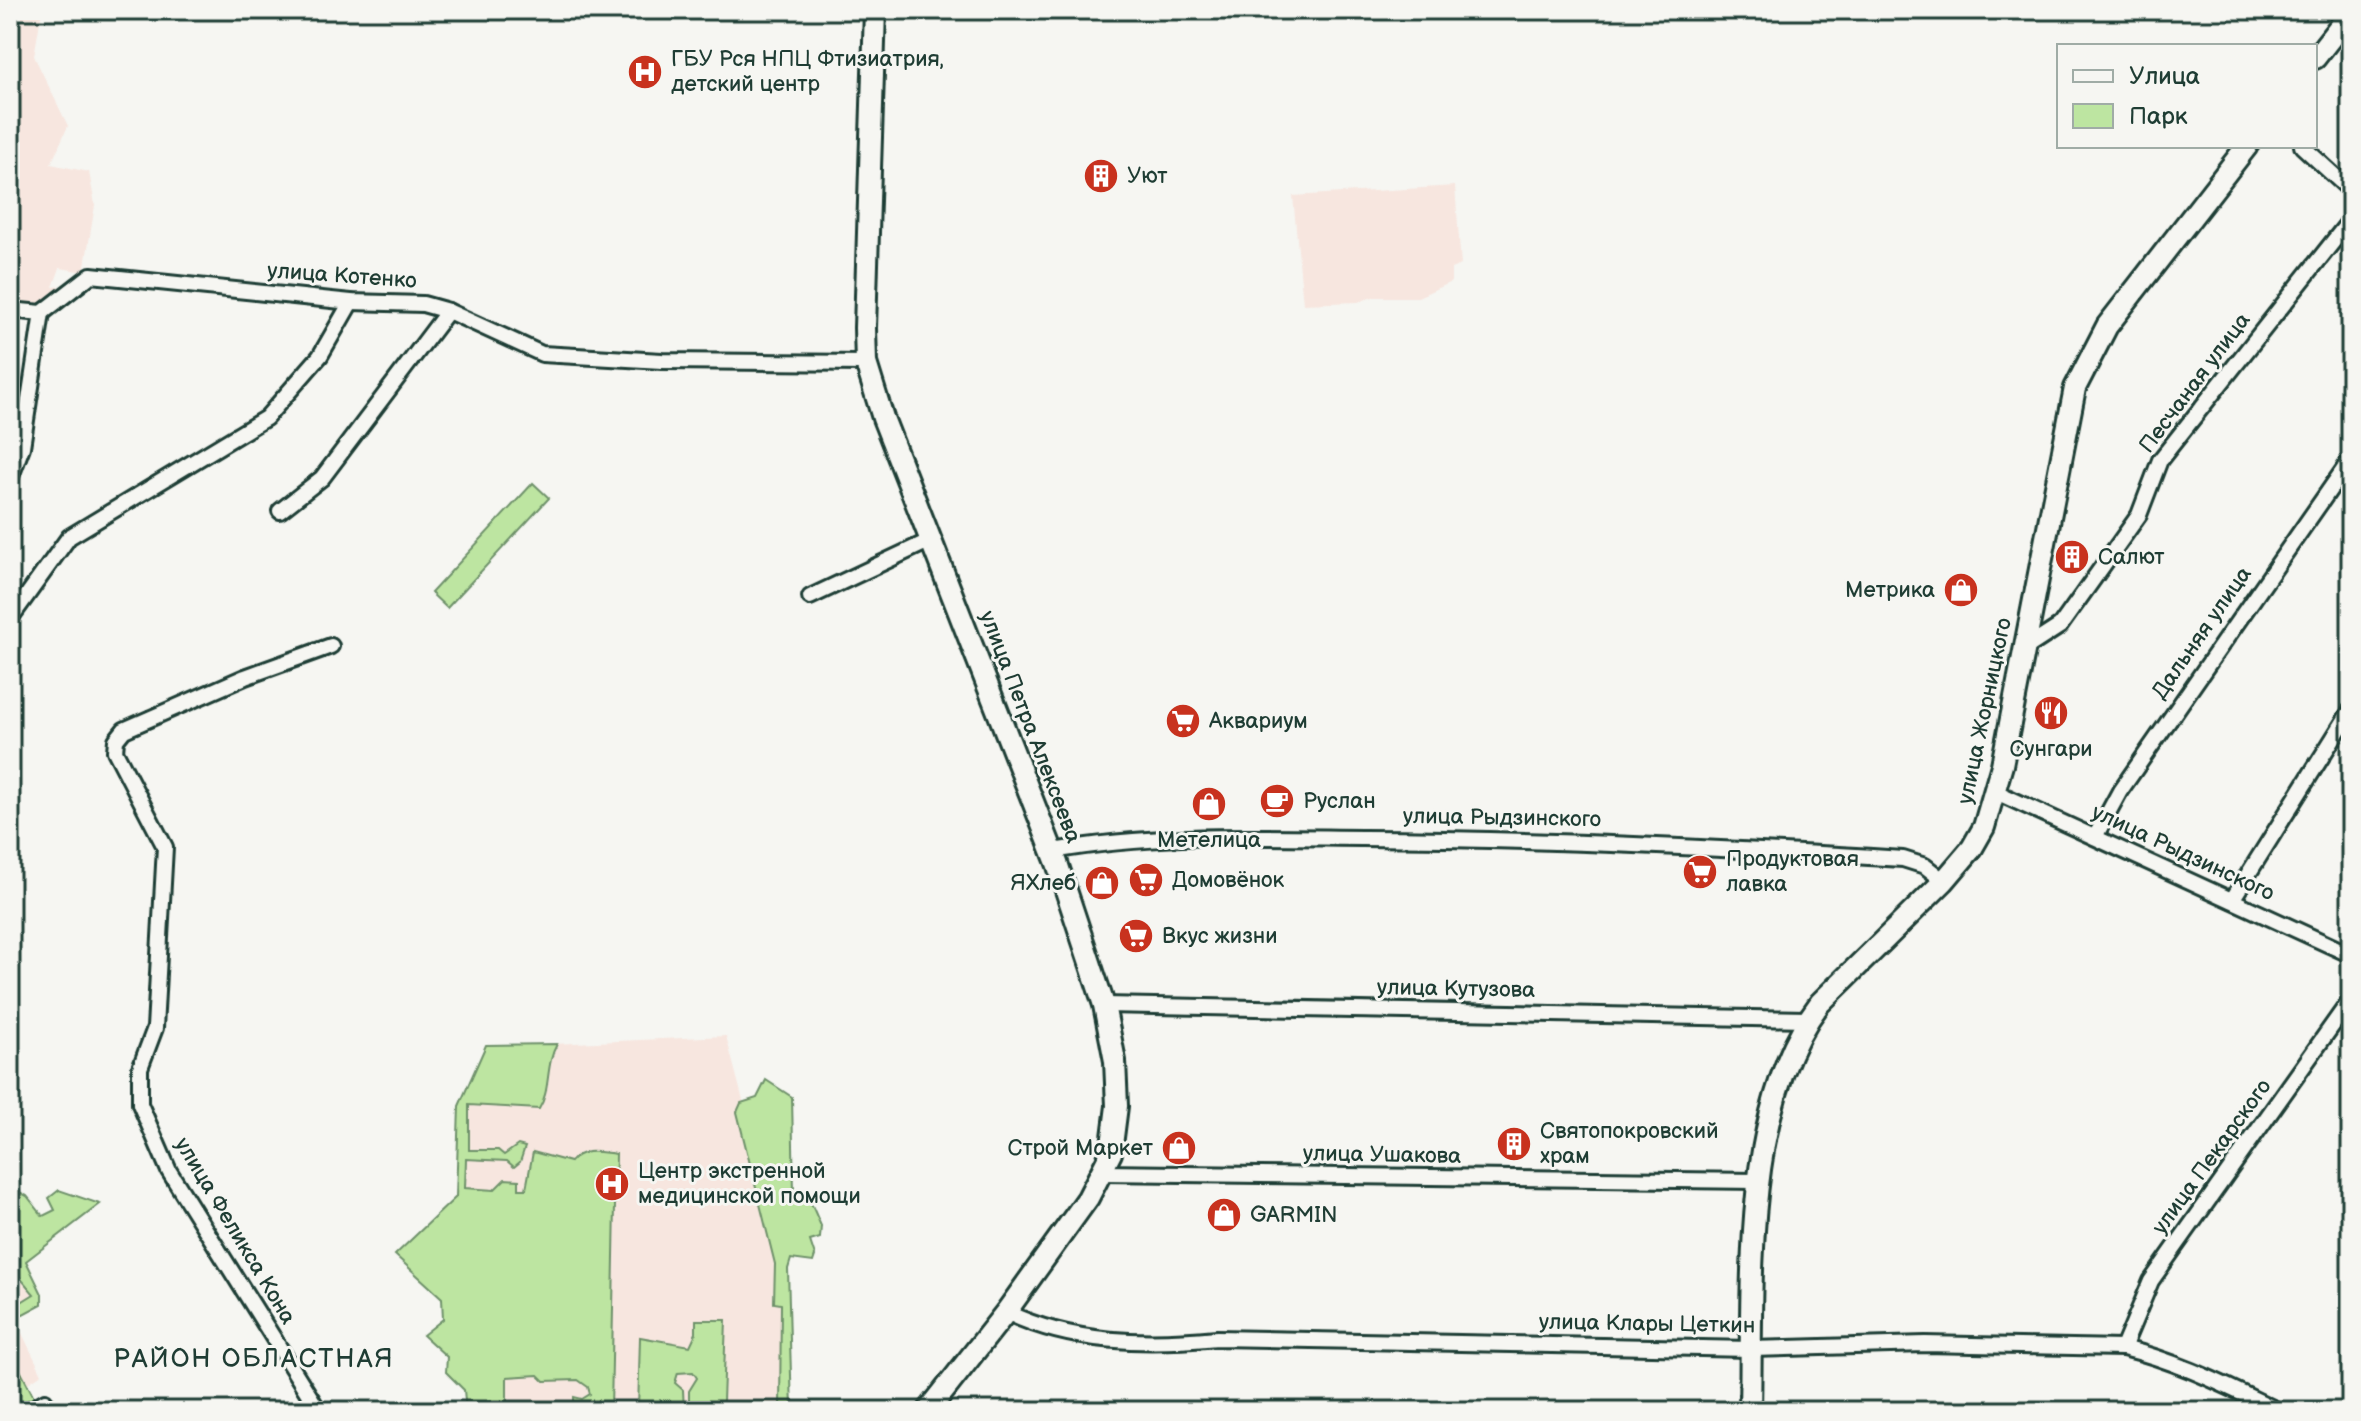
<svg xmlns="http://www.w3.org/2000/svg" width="2361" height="1421" font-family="'Balsamiq Sans',sans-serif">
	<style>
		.built { fill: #f7e6df }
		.green { fill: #bde5a1; stroke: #6e916a; stroke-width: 2 }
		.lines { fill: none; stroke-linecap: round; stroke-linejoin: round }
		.street-casing { stroke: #1f3d34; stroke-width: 20 }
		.secondary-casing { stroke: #1f3d34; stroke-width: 26 }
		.street { stroke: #f6f6f2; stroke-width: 14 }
		.secondary { stroke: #f6f6f2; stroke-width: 20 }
		.labels { text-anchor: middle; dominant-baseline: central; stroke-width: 6; stroke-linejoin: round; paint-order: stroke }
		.poi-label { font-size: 22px; fill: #1f3d34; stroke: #f6f6f2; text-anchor: start }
		.street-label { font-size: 22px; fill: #1f3d34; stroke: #f6f6f2 }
		.quarter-label { font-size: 26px; letter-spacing: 2px; fill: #1f3d34; stroke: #f6f6f2 }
	</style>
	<rect width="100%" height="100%" fill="#f6f6f2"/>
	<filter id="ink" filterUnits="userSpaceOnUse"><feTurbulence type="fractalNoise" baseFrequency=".0125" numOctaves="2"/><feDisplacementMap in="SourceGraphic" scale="16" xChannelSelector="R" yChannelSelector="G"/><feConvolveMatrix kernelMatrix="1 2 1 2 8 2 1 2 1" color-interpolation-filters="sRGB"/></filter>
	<g filter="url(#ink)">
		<!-- built -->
		<g class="built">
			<path d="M10,10H42L34,56L68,126L51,164L89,172L95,205L84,272L60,268L53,287L68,286L39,306H10Z"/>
			<path d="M1455,186L1461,265L1451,269V282L1418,297H1373L1358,302L1303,304L1293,196Z"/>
			<path d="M726,1036L787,1268L791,1411H468L462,1106L489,1047Z"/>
			<path d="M10,1243L38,1304L14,1317L42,1374L10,1395Z"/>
		</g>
		<!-- green -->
		<g class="green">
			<path d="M533,483L549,498L447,608L431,593Z"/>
			<path d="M557,1044C545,1065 551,1090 539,1109L469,1105V1150H498L504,1155L518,1145L525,1147L520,1162L514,1167L507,1161L466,1159L465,1188L494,1190L505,1179L519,1180V1189H526L533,1152L570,1162C582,1147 599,1152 616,1154L611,1411H574V1397L582,1399L590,1394L588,1387L578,1380L544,1381L538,1375L507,1377V1411H466L464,1390L446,1372L447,1357L423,1335L443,1319L442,1298L395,1255L456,1197L459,1106L486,1045Z"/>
			<path d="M766,1080L792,1097L794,1193L808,1196L821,1226L820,1238L810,1241L815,1256L813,1262L791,1259L788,1269L792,1411H780L781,1304L774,1303L775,1264L737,1112L741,1103L757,1098Z"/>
			<path d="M10,1187L27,1196L43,1216L55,1210L49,1198L59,1190L100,1204L26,1261L42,1294V1304L10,1321V1309L34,1294L17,1274L10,1277Z"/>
			<path d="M696,1320H726L723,1401L714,1409H689V1391L697,1378L693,1372L678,1373L675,1383L683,1390L684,1411H638L640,1337L690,1346L696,1333Z"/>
			<path d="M10,1351L33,1395V1402L10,1411Z"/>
		</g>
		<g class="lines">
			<!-- street casing -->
			<g class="street-casing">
				<g id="street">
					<path d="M2302,146L2351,191"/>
					<path d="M10,310L42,313L91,275L351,302L423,304L448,311L542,354L662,361L866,363"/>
					<path d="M10,479L22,447L42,313"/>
					<path d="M280,511L322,478L448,311"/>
					<path d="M810,597L931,540"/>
					<path d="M10,619L69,537L266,418L320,356L351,302"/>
					<path d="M2023,650L2060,626L2139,515L2160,460L2351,219"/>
					<path d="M1996,792L2351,955"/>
					<path d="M2095,837L2120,791L2351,459"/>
					<path d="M1053,851C1154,833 1260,837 1362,838C1543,839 1723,848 1903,859L1925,866L1944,881"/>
					<path d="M2232,900L2351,710"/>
					<path d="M1104,1005L1807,1019"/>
					<path d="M1102,1173L1757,1181"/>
					<path d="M1006,1312C1072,1344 1146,1345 1217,1338L1751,1349L1925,1344L2123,1348C2178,1361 2228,1387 2279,1411"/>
					<path d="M2123,1348L2151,1281L2351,999"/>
					<path d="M28,1411L45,1401"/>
					<path d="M319,1411L169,1171L140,1104V1068L155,1028L165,847L115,751L116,740L124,730L245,677L331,646"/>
				</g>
			</g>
			<!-- secondary casing -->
			<g class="secondary-casing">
				<g id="secondary">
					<path d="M875,10L865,328L866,363L883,418L1057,863L1104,1005L1115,1061L1117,1106L1111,1153L1088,1198L1006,1312L928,1411"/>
					<path d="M2315,58L2351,12"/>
					<path d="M1750,1411C1753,1286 1741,1107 1820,1003L1944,881L1972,848L1984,827L2002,765L2075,388L2107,326L2247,146"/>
				</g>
			</g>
			<!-- street -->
			<use href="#street" class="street"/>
			<!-- secondary -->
			<use href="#secondary" class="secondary"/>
		</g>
	</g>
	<!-- icons -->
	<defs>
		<g id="hospital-disc" transform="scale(1.8)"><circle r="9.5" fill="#c8321e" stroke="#f6f6f2"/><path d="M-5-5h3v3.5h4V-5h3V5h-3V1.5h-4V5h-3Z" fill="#fff"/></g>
		<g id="building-disc" transform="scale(1.8)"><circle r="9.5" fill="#c8321e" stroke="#f6f6f2"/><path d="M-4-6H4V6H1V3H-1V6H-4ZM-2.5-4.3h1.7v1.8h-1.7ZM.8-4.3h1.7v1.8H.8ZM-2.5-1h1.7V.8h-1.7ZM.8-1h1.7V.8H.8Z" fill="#fff"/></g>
		<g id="shop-disc" transform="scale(1.8)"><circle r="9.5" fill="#c8321e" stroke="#f6f6f2"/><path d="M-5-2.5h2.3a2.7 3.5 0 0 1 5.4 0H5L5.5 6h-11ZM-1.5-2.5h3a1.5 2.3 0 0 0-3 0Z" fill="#fff"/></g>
		<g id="restaurant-disc" transform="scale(1.8)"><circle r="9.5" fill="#c8321e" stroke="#f6f6f2"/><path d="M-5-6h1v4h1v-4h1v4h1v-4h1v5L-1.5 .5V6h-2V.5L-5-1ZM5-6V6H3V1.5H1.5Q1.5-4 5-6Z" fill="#fff"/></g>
		<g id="supermarket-disc" transform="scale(1.8)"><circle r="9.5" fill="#c8321e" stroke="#f6f6f2"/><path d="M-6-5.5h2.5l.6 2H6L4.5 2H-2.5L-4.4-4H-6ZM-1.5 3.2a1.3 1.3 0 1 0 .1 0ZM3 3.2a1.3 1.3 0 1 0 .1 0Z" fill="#fff"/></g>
		<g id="cafe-disc" transform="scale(1.8)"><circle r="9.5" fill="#c8321e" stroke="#f6f6f2"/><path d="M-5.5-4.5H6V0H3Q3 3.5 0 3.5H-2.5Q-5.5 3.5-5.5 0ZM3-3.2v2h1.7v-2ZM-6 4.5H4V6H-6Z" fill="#fff"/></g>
	</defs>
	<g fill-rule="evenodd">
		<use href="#hospital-disc" x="645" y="72"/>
		<use href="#building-disc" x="1101" y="176"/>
		<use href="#building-disc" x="2072" y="557"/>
		<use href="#shop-disc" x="1961" y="590"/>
		<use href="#restaurant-disc" x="2051" y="713"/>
		<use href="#supermarket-disc" x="1183" y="721"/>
		<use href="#cafe-disc" x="1277" y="801"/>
		<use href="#shop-disc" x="1209" y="804"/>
		<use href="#supermarket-disc" x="1700" y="872"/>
		<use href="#supermarket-disc" x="1146" y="880"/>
		<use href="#shop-disc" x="1102" y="883"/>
		<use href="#supermarket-disc" x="1136" y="936"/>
		<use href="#building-disc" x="1514" y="1144"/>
		<use href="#shop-disc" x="1179" y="1148"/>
		<use href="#hospital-disc" x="612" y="1184"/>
		<use href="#shop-disc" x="1224" y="1215"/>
	</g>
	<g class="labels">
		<!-- poi labels -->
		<g class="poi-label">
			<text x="671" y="59">ГБУ Рся НПЦ Фтизиатрия,<tspan x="671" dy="25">детский центр</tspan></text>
			<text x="1127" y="176">Уют</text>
			<text x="2098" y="557">Салют</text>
			<text x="1935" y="590" text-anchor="end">Метрика</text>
			<text x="1209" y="721">Аквариум</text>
			<text x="2051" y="749" text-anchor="middle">Сунгари</text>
			<text x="1303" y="801">Руслан</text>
			<text x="1209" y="840" text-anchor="middle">Метелица</text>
			<text x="1726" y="859">Продуктовая<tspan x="1726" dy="25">лавка</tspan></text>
			<text x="1172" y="880">Домовёнок</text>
			<text x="1076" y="883" text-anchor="end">ЯХлеб</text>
			<text x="1162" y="936">Вкус жизни</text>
			<text x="1540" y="1131">Святопокровский<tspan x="1540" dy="25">храм</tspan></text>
			<text x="1153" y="1148" text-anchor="end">Строй Маркет</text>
			<text x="638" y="1171">Центр экстренной<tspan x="638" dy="25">медицинской помощи</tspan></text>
			<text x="1250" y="1215">GARMIN</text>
		</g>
		<!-- street labels -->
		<g class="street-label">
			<text transform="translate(342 276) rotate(4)">улица Котенко</text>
			<text transform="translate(2195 383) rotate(-53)">Песчаная улица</text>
			<text transform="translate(2202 633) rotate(-55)">Дальняя улица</text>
			<text transform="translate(1985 711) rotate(-78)">улица Жорницкого</text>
			<text transform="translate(1030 727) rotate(69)">улица Петра Алексеева</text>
			<text transform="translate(1502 818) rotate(1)">улица Рыдзинского</text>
			<text transform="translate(2183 853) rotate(25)">улица Рыдзинского</text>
			<text transform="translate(1456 989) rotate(1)">улица Кутузова</text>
			<text transform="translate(1382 1155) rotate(1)">улица Ушакова</text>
			<text transform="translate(2212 1157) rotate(-54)">улица Пекарского</text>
			<text transform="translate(235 1231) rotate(59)">улица Феликса Кона</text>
			<text transform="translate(1647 1324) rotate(1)">улица Клары Цеткин</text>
		</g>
		<!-- quarter labels -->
		<g class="quarter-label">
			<text x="254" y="1359">РАЙОН ОБЛАСТНАЯ</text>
		</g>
	</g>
	<!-- margin -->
	<rect width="2361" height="1421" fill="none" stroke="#f6f6f2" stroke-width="40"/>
	<rect x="20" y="20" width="2321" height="1381" fill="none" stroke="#1f3d34" stroke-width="3" filter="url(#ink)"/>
	<!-- legend -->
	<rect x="2057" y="44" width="260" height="104" fill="#f6f6f2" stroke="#a0aca6" stroke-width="2"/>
	<rect x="2073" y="70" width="40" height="12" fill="#f6f6f2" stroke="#a0aca6" stroke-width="2"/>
	<text x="2129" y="84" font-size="24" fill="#1f3d34">Улица</text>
	<rect x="2073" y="104" width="40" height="24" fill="#bde5a1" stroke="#a0aca6" stroke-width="2"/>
	<text x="2129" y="124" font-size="24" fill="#1f3d34">Парк</text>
</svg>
